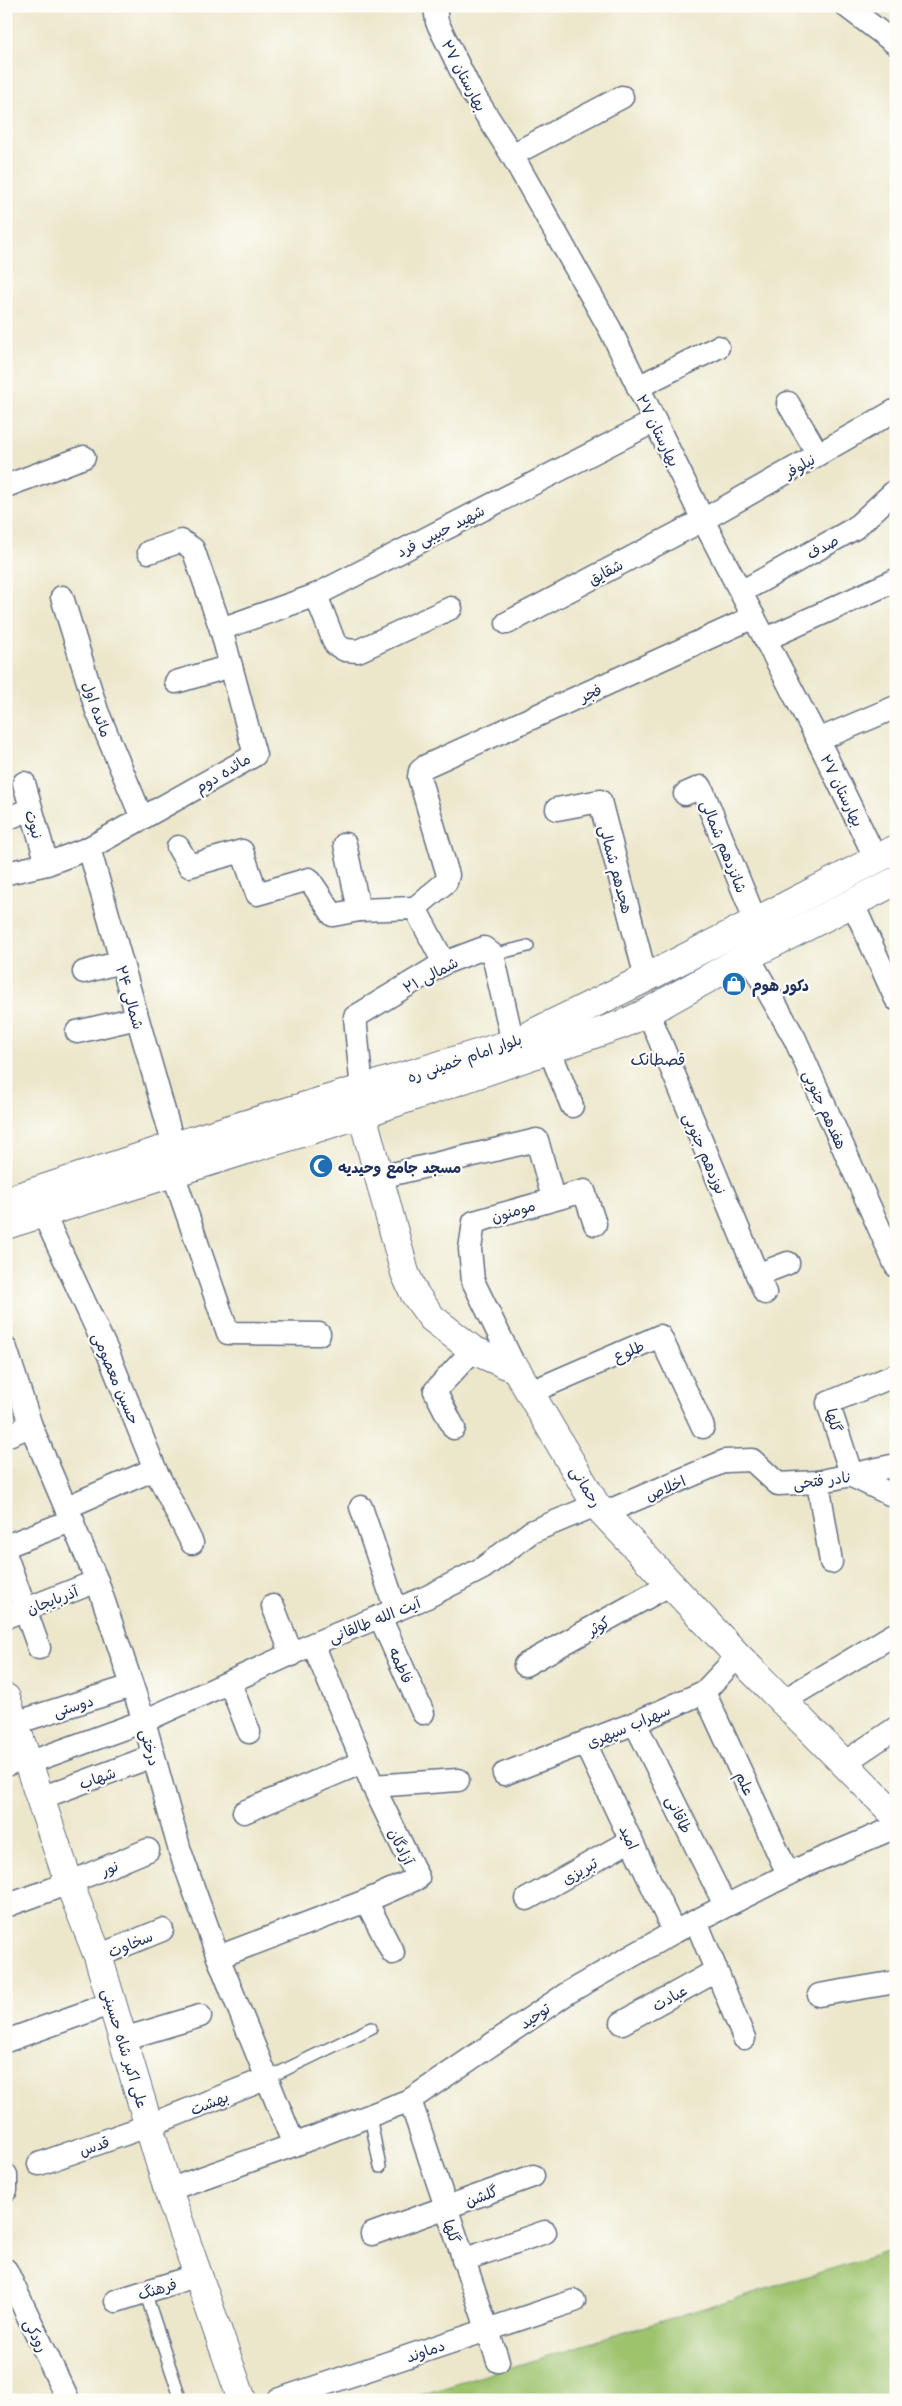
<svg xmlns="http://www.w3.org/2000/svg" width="902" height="2406" font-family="'Playpen Sans','Playpen Sans Arabic',sans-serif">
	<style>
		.green { fill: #9dc36d; stroke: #5c7966 }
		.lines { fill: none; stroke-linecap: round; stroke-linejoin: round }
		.service-casing { stroke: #646f84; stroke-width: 14 }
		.minor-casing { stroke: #646f84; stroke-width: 25 }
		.tertiary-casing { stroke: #646f84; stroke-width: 30 }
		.secondary-casing { stroke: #646f84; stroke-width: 30 }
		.service { stroke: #fff; stroke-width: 11 }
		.minor { stroke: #fff; stroke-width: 22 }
		.tertiary { stroke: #fff; stroke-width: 28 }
		.secondary { stroke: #fff; stroke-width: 28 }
		.labels { text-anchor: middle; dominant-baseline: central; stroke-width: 4.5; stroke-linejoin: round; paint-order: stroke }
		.street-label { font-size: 15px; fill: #1b2f5e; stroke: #fdfcf7 }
		.poi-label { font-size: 15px; font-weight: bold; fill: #1b2f5e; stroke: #fdfcf7; text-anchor: start }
		.neighbourhood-label { font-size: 16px; fill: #1b2f5e; stroke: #fdfcf7 }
	</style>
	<rect width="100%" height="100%" fill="#fdfcf7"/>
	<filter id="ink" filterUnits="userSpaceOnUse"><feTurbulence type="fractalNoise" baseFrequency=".02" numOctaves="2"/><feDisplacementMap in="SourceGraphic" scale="10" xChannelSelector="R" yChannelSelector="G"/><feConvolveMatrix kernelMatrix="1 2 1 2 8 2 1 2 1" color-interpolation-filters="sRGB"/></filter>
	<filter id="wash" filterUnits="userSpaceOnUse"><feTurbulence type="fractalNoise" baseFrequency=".0096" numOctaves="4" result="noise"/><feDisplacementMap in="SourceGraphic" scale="20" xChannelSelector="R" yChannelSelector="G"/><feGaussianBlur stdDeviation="1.12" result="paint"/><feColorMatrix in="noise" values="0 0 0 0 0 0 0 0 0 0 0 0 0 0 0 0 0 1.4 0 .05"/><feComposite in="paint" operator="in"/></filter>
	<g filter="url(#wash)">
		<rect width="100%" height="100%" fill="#ece7cb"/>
		<!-- green -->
		<path class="green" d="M896,2249V2400H404Z"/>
	</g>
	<g filter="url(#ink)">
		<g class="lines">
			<!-- service casing -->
			<g class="service-casing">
				<g id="service">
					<path d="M493,955L528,946"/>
					<path d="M268,2078L371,2028"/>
					<path d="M370,2116L380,2167"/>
					<path d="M145,2292L181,2400"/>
				</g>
			</g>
			<!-- minor casing -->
			<g class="minor-casing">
				<g id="minor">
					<path d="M435,6L437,22L471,91L512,155L610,329L703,520L818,740L876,859"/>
					<path d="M846,6L896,44"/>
					<path d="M512,155L622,97"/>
					<path d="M638,387L718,347"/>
					<path d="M788,403L818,454"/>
					<path d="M6,486L84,457"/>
					<path d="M741,592L855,528L896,490"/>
					<path d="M316,595L335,644L345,650L358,651L451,608"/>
					<path d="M62,597L97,711L142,818"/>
					<path d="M507,623L703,520L896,410"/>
					<path d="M221,629L316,595L655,421"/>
					<path d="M766,639L896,580"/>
					<path d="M176,682L231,666"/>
					<path d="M818,740L896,707"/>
					<path d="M24,783L47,864"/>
					<path d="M685,794L701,787L756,922"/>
					<path d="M557,809L600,801L646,978"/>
					<path d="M6,819L31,809"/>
					<path d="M345,844L359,910"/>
					<path d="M178,847L189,866L242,851L257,894L309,879L333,915L359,910L415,908L444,963"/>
					<path d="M89,848L174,1146"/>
					<path d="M7,873L47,864L89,848L255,755L221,629L193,549L181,541L149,552"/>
					<path d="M852,902L896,999"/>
					<path d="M415,908L446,882L448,875L419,777L420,771L426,766L754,617"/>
					<path d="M748,956L795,1039L896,1266"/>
					<path d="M84,972L121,962"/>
					<path d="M648,1012L765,1293"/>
					<path d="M77,1032L137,1018"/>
					<path d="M550,1051L572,1106"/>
					<path d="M362,1090L355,1017L444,963L484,948L493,955L513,1043"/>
					<path d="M173,1173L228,1333L319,1334"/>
					<path d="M380,1177L537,1140L553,1198"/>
					<path d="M43,1213L108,1353L155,1469L192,1543"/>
					<path d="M757,1275L788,1263"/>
					<path d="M6,1349L31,1426L97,1581L144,1721L180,1851L218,1957L294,2145"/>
					<path d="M516,1369L473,1281L470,1249L474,1222L584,1191L595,1224"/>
					<path d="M896,1375L828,1403L852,1476L896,1497"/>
					<path d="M531,1392L660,1336L703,1427"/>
					<path d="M454,1428L435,1391L473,1350"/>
					<path d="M6,1436L31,1426"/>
					<path d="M818,1482L831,1562"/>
					<path d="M67,1507L155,1469"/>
					<path d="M361,1507L396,1610"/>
					<path d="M604,1513L725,1461L752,1460L778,1484L818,1482L896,1465"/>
					<path d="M6,1546L73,1520"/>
					<path d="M6,1556L39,1648"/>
					<path d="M273,1606L292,1655"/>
					<path d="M6,1617L97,1581"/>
					<path d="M380,1617L423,1713"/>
					<path d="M525,1665L671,1584"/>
					<path d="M230,1683L249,1732"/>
					<path d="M704,1692L788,1874"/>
					<path d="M783,1701L893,1635"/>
					<path d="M15,1723L132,1686"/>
					<path d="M635,1723L725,1905"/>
					<path d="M585,1743L674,1932"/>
					<path d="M28,1763L144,1721L313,1644L427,1597L483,1568L531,1532L596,1505"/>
					<path d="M844,1763L896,1728"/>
					<path d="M6,1765L26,1757"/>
					<path d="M504,1774L635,1723L704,1692L738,1656"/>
					<path d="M373,1786L458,1780"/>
					<path d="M41,1798L153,1756"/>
					<path d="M244,1812L363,1762"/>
					<path d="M527,1899L631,1840"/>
					<path d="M366,1901L393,1953"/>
					<path d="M6,1906L69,1883L148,1850"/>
					<path d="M696,1921L744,2038"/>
					<path d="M98,1956L162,1930"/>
					<path d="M218,1957L366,1901L418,1878L373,1786L313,1644"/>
					<path d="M819,1995L896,1982"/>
					<path d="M622,2023L716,1971"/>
					<path d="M123,2039L200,2016"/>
					<path d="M6,2041L112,2003"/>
					<path d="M410,2100L498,2361"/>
					<path d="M39,2164L150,2125L268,2078"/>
					<path d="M6,2175V2190"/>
					<path d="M168,2190L294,2145L410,2100L569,1992L674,1932L809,1864L896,1827"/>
					<path d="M372,2234L533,2176"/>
					<path d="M463,2260L545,2232"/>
					<path d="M6,2270L68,2400"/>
					<path d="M116,2301L198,2275"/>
					<path d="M277,2400L574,2301"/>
				</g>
			</g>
			<!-- tertiary casing -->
			<g class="tertiary-casing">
				<g id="tertiary">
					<path d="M362,1092V1114L405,1273L414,1293L432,1318L473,1350L516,1369L596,1505L738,1656L896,1816"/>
					<path d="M6,1698L69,1883L98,1956L168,2190L242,2400"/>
				</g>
			</g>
			<!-- secondary casing -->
			<g class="secondary-casing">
				<g id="secondary">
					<path d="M6,1201L174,1146L513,1043L646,978L896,849"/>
					<path d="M6,1225L362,1114L623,1024L648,1012L748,956L896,881"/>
				</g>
			</g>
			<!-- service -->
			<use href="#service" class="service"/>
			<!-- minor -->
			<use href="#minor" class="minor"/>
			<!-- tertiary -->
			<use href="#tertiary" class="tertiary"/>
			<!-- secondary -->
			<use href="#secondary" class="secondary"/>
		</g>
	</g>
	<!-- icons -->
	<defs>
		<g id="shop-disc" transform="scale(1.25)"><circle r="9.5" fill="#1f6fb2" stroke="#fdfcf7"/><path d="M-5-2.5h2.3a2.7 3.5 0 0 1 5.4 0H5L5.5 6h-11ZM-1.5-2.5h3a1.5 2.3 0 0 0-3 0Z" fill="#fff"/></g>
		<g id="mosque-disc" transform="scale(1.25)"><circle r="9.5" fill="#1f6fb2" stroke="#fdfcf7"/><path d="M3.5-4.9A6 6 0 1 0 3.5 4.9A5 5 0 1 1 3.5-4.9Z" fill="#fff"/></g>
	</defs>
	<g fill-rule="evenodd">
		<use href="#shop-disc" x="734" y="984"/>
		<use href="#mosque-disc" x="321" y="1166"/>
	</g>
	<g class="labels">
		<!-- street labels -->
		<g class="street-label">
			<text transform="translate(465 75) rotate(62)">بهارستان ۲۷</text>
			<text transform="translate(659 430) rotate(64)">بهارستان ۲۷</text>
			<text transform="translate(799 465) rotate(-30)">نیلوفر</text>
			<text transform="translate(440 530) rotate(-27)">شهید حبیبی فرد</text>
			<text transform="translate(822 546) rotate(-29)">صدف</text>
			<text transform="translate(605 571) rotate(-28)">شقایق</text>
			<text transform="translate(590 692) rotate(-24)">فجر</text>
			<text transform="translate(98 709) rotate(70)">مائده اول</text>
			<text transform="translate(222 772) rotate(-31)">مائده دوم</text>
			<text transform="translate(843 790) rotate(64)">بهارستان ۲۷</text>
			<text transform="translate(35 824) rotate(74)">نبوت</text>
			<text transform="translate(725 846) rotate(68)">شانزدهم شمالی</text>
			<text transform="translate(617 869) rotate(75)">هجدهم شمالی</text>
			<text transform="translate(430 974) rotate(-28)">۲۱ شمالی</text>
			<text transform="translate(131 997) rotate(74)">۲۴ شمالی</text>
			<text transform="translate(464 1057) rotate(-19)">بلوار امام خمینی ره</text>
			<text transform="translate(826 1109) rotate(66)">هفدهم جنوبی</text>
			<text transform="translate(706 1153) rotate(67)">نوزدهم جنوبی</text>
			<text transform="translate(513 1210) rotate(-17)">مومنون</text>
			<text transform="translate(628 1350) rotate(-23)">طلوع</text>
			<text transform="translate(117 1378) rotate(67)">حسین معصومی</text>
			<text transform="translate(835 1420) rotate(76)">گلها</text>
			<text transform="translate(822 1479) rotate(-7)">نادر فتحی</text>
			<text transform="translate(587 1486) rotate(58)">رحمانی</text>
			<text transform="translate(665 1487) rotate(-23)">اخلاص</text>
			<text transform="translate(52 1599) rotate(-21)">آذربایجان</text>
			<text transform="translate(374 1619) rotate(-22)">آیت الله طالقانی</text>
			<text transform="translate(598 1625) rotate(-29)">کوثر</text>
			<text transform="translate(402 1665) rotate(66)">فاطمه</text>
			<text transform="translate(73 1705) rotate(-17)">دوستی</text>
			<text transform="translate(628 1725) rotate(-23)">سهراب سپهری</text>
			<text transform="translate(151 1747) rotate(75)">درختی</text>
			<text transform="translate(97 1777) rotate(-20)">شهاب</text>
			<text transform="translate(746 1783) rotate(65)">علم</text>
			<text transform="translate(680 1814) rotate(64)">طاقانی</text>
			<text transform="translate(630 1837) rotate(65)">امید</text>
			<text transform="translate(402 1846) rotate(64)">آزادگان</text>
			<text transform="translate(109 1867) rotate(-23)">نور</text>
			<text transform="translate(579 1870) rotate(-30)">تبریزی</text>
			<text transform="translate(130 1943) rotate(-22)">سخاوت</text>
			<text transform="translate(669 1997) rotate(-29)">عبادت</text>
			<text transform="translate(534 2015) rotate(-34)">توحید</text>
			<text transform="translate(126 2048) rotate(73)">علی اکبر شاه حسینی</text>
			<text transform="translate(209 2102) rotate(-22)">بهشت</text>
			<text transform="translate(94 2145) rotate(-19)">قدس</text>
			<text transform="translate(481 2195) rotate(-20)">گلشن</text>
			<text transform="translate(453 2231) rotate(72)">گلها</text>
			<text transform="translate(157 2288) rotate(-17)">فرهنگ</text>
			<text transform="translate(37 2335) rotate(64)">رودکی</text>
			<text transform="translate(425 2350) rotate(-19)">دماوند</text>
		</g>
		<!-- poi labels -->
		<g class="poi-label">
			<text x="752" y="984">دکور هوم</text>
			<text x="338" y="1166">مسجد جامع وحیدیه</text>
		</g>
		<!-- neighbourhood labels -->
		<g class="neighbourhood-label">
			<text x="658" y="1058">قصطانک</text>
		</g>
	</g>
	<!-- margin -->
	<rect width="902" height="2406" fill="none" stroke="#fdfcf7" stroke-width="25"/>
</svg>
